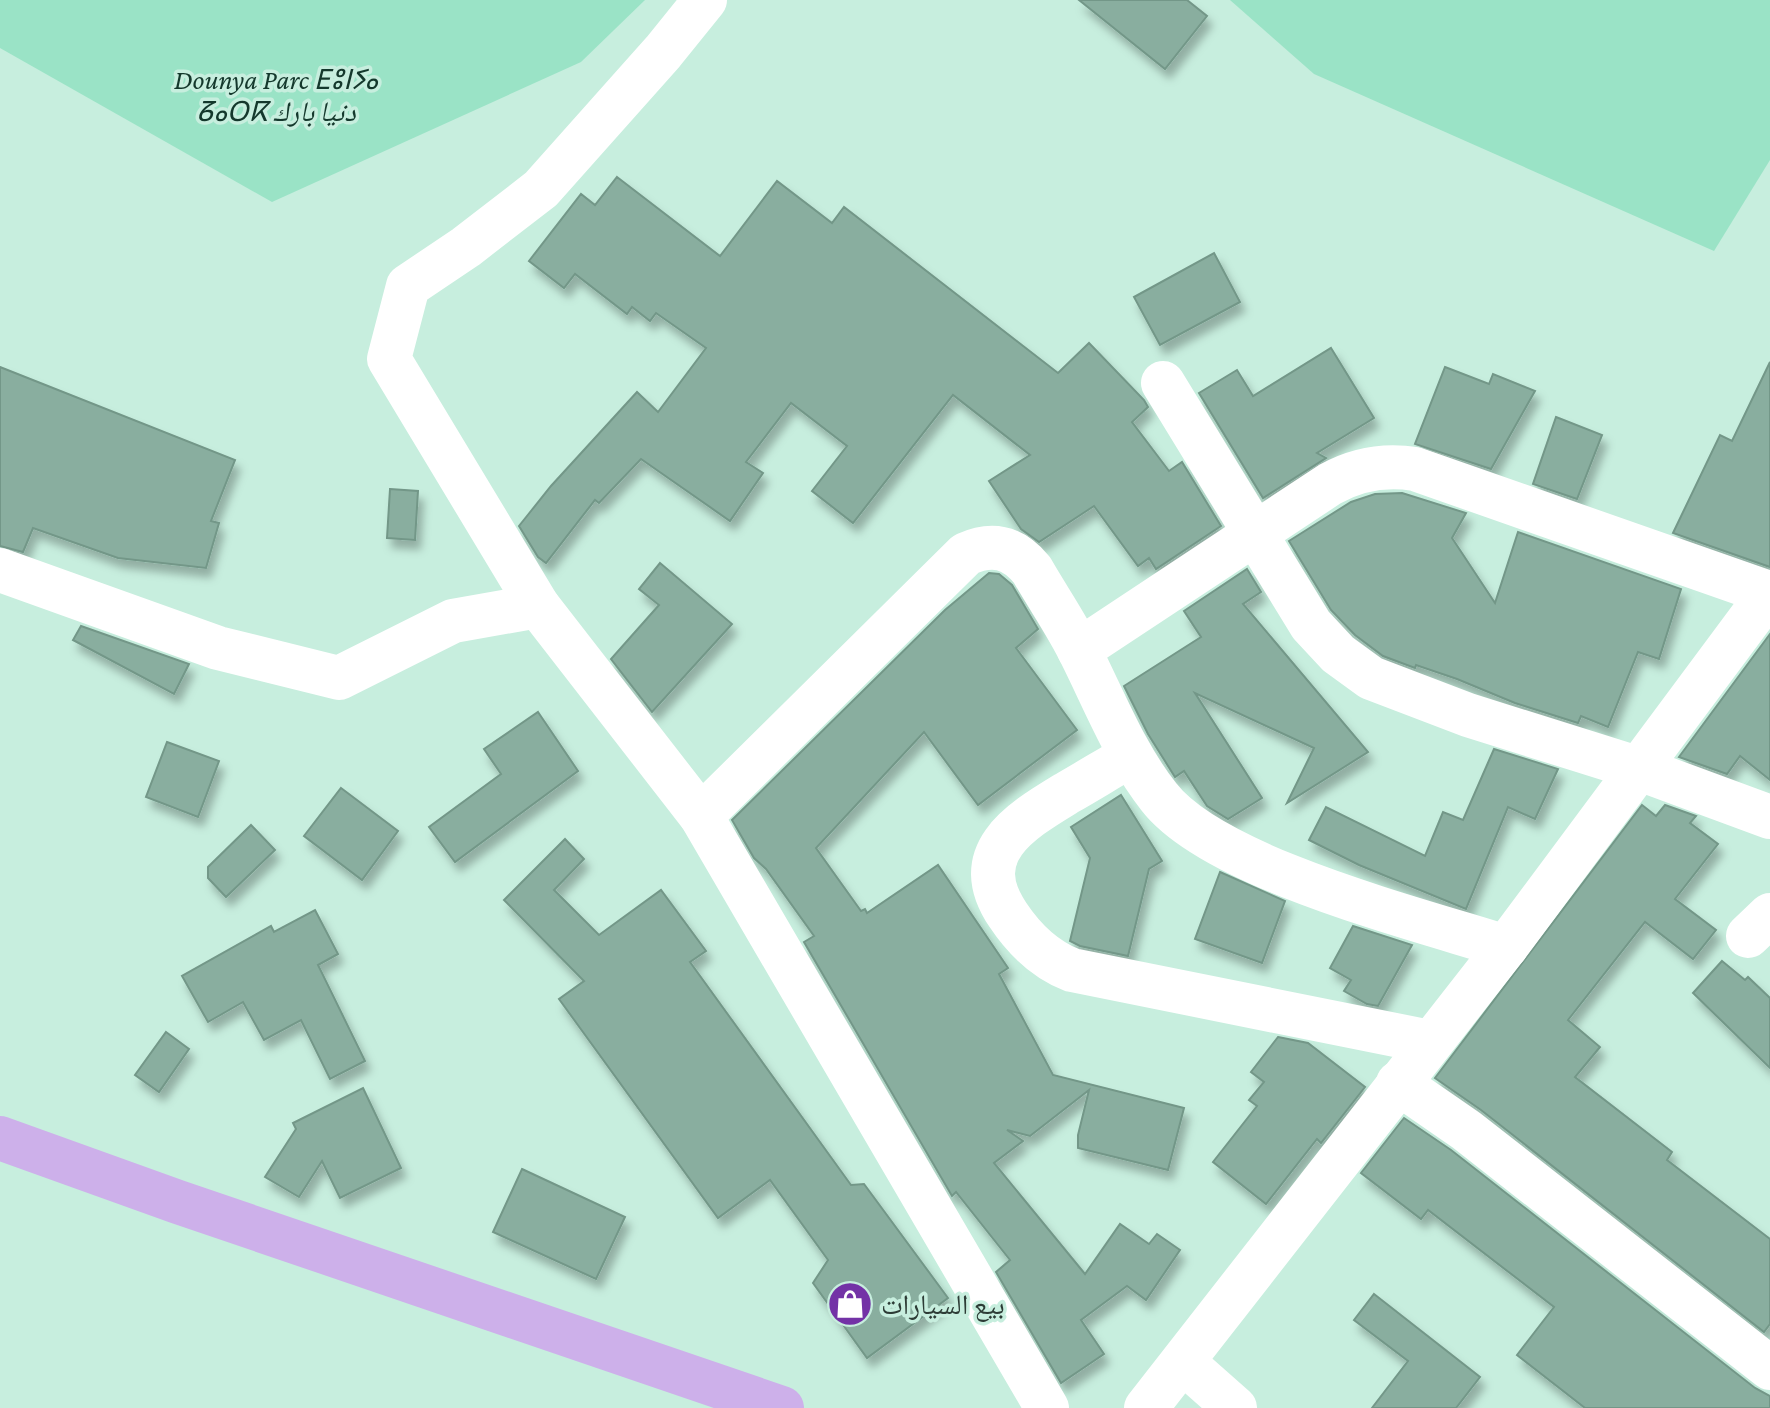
<svg xmlns="http://www.w3.org/2000/svg" width="1770" height="1408" font-family="'Crimson Pro','Noto Naskh Arabic','Noto Sans Tifinagh',serif">
	<style>
		.green { fill: #9ae3c6 }
		.building { fill: #89ae9f; stroke: #739788; stroke-width: 2; filter: url(#shadow) }
		.lines { fill: none; stroke-linecap: round; stroke-linejoin: round }
		.minor { stroke: #fff; stroke-width: 44 }
		.major { stroke: #cdb0ea; stroke-width: 44 }
		.labels { text-anchor: middle; dominant-baseline: central; stroke-width: 7; stroke-linejoin: round; paint-order: stroke }
		.park-label { font-size: 28px; font-style: italic; fill: #14382c; stroke: #c7eede }
		.poi-label { font-size: 28px; fill: #2d3c36; stroke: #c7eede; text-anchor: start }
	</style>
	<defs>
		<filter id="shadow"><feDropShadow dx="5" dy="9" stdDeviation="4" flood-color="#0004"/></filter>
	</defs>
	<rect width="100%" height="100%" fill="#c7eede"/>
	<!-- green -->
	<g class="green">
		<path d="M0,0H645L581,62L272,202L0,48Z"/>
		<path d="M1230,0H1770V160L1714,251L1314,74Z"/>
	</g>
	<!-- building -->
	<g class="building">
		<path d="M1079,0H1187L1207,16L1165,69Z"/>
		<path d="M617,177L720,256L777,181L832,223L844,207L1058,373L1089,343L1144,400L1148,407L1132,422L1169,471L1182,462L1221,526L1156,569L1149,558L1138,566L1094,506L1039,542L1021,529L989,481L1030,455L953,395L853,523L812,491L847,446L791,403L746,462L763,473L730,521L641,459L599,503L595,500L546,563L538,557L519,526L551,486L637,392L658,412L706,348L656,313L650,321L632,307L627,314L575,274L564,288L529,261L581,194L595,205Z"/>
		<path d="M1214,253L1240,302L1160,345L1134,297Z"/>
		<path d="M1331,348L1374,418L1317,453L1326,458L1263,498L1199,393L1237,370L1253,396Z"/>
		<path d="M1770,362V567L1673,533L1720,435L1732,441Z"/>
		<path d="M0,367L235,460L211,521L219,523L206,568L118,558L33,528L23,552L0,546Z"/>
		<path d="M1445,367L1489,384L1493,374L1535,391L1491,469L1415,444Z"/>
		<path d="M1556,417L1602,435L1577,499L1533,484Z"/>
		<path d="M390,489L418,491L415,540L387,538Z"/>
		<path d="M1402,493L1466,513L1452,538L1495,603L1518,532L1681,589L1659,659L1638,652L1608,727L1581,716L1578,723L1515,703L1457,679L1416,665L1415,668L1383,656L1355,635L1331,610L1289,541L1351,502L1375,494Z"/>
		<path d="M660,563L732,624L652,712L611,659L659,605L639,589Z"/>
		<path d="M1247,569L1261,592L1243,604L1368,752L1287,803L1314,748L1195,693L1262,798L1228,819L1207,806L1184,771L1175,777L1148,734L1124,686L1201,637L1184,611Z"/>
		<path d="M989,573L999,574L1012,585L1038,629L1016,648L1077,730L978,805L924,732L816,848L861,911L865,909L867,913L938,865L1008,968L999,974L1053,1075L1184,1108L1168,1170L1078,1148V1135L1089,1090L1030,1136L1007,1130L1023,1141L994,1163L1085,1274L1120,1224L1149,1244L1157,1234L1180,1250L1146,1300L1127,1286L1081,1320L1104,1354L1061,1383L996,1272L1010,1260L956,1192L952,1196L804,942L814,936L766,869L754,858L732,820L945,610Z"/>
		<path d="M81,626L189,664L174,694L73,640Z"/>
		<path d="M1770,634V780L1740,756L1727,774L1679,757Z"/>
		<path d="M538,712L578,771L455,862L429,827L501,774L484,749Z"/>
		<path d="M167,742L219,761L198,817L146,797Z"/>
		<path d="M1494,749L1558,769L1535,819L1508,807L1466,909L1359,865L1309,840L1326,807L1425,856L1443,812L1463,820Z"/>
		<path d="M341,788L398,831L362,880L304,836Z"/>
		<path d="M1121,795L1162,861L1149,869L1128,956L1080,946L1070,941L1090,858L1071,827Z"/>
		<path d="M1642,805L1656,816L1665,805L1696,816L1690,823L1718,844L1675,899L1716,930L1693,959L1645,922L1568,1020L1600,1047L1575,1077L1672,1152L1667,1160L1770,1239V1324L1764,1332L1481,1110L1435,1078Z"/>
		<path d="M251,825L275,850L226,897L208,878V867Z"/>
		<path d="M565,839L584,859L554,890L599,935L661,890L706,951L690,962L851,1185L864,1184L948,1298L867,1358L813,1283L828,1260L770,1180L718,1218L559,999L584,981L504,900Z"/>
		<path d="M1220,872L1285,901L1262,963L1195,939Z"/>
		<path d="M315,910L338,954L318,965L365,1061L330,1079L301,1020L264,1040L243,1002L208,1022L182,976L271,926L274,932Z"/>
		<path d="M1353,926L1412,945L1378,1006L1367,1004L1344,991L1351,980L1330,968Z"/>
		<path d="M1722,961L1745,980L1748,977L1770,998V1068L1693,993Z"/>
		<path d="M166,1032L189,1049L159,1092L135,1075Z"/>
		<path d="M1278,1037L1308,1043L1365,1087L1321,1143L1317,1139L1266,1204L1213,1162L1257,1106L1249,1100L1264,1082L1251,1072Z"/>
		<path d="M363,1088L401,1168L340,1198L322,1161L299,1197L265,1177L296,1129L293,1123Z"/>
		<path d="M1404,1118L1451,1150L1755,1388L1770,1396V1408H1585L1517,1355L1554,1307L1428,1210L1421,1219L1361,1173Z"/>
		<path d="M522,1169L625,1217L596,1279L493,1232Z"/>
		<path d="M1374,1294L1480,1377L1456,1408H1372L1408,1361L1354,1320Z"/>
	</g>
	<g class="lines">
		<!-- minor -->
		<g class="minor">
			<path d="M705,0L663,52L541,189L466,247L408,286L389,359L538,606L701,816L1047,1408"/>
			<path d="M1163,383L1311,625L1338,654L1371,678L1468,715L1640,769L1770,817"/>
			<path d="M0,570L218,648L339,678L453,621L538,606"/>
			<path d="M1079,650L1330,484C1357,469 1384,464 1415,469L1769,593"/>
			<path d="M1130,756C1109,768 1088,781 1067,793C1021,821 966,853 1008,915C1024,939 1044,959 1072,970L1430,1042"/>
			<path d="M701,816L966,554C993,542 1013,547 1032,570C1048,598 1067,625 1081,654C1105,702 1125,754 1159,797C1214,868 1418,919 1506,947"/>
			<path d="M1748,936L1770,915"/>
			<path d="M1398,1083L1466,1130L1770,1368"/>
			<path d="M1183,1362L1235,1408"/>
			<path d="M1146,1408L1506,947L1770,592"/>
		</g>
		<!-- major -->
		<path class="major" d="M0,1138L178,1202L782,1408"/>
	</g>
	<!-- icons -->
	<defs>
		<g id="shop-disc" transform="scale(2.3)"><circle r="9.5" fill="#7332a6" stroke="#c7eede"/><path d="M-5-2.5h2.3a2.7 3.5 0 0 1 5.4 0H5L5.5 6h-11ZM-1.5-2.5h3a1.5 2.3 0 0 0-3 0Z" fill="#fff"/></g>
	</defs>
	<g fill-rule="evenodd">
		<use href="#shop-disc" x="850" y="1304"/>
	</g>
	<g class="labels">
		<!-- park labels -->
		<g class="park-label">
			<text x="276" y="79">Dounya Parc ⴹⵓⵏⵢⴰ<tspan x="276" dy="32">ⵒⴰⵔⴽ دنيا بارك</tspan></text>
		</g>
		<!-- poi labels -->
		<g class="poi-label">
			<text x="881" y="1304">بيع السيارات</text>
		</g>
	</g>
</svg>
